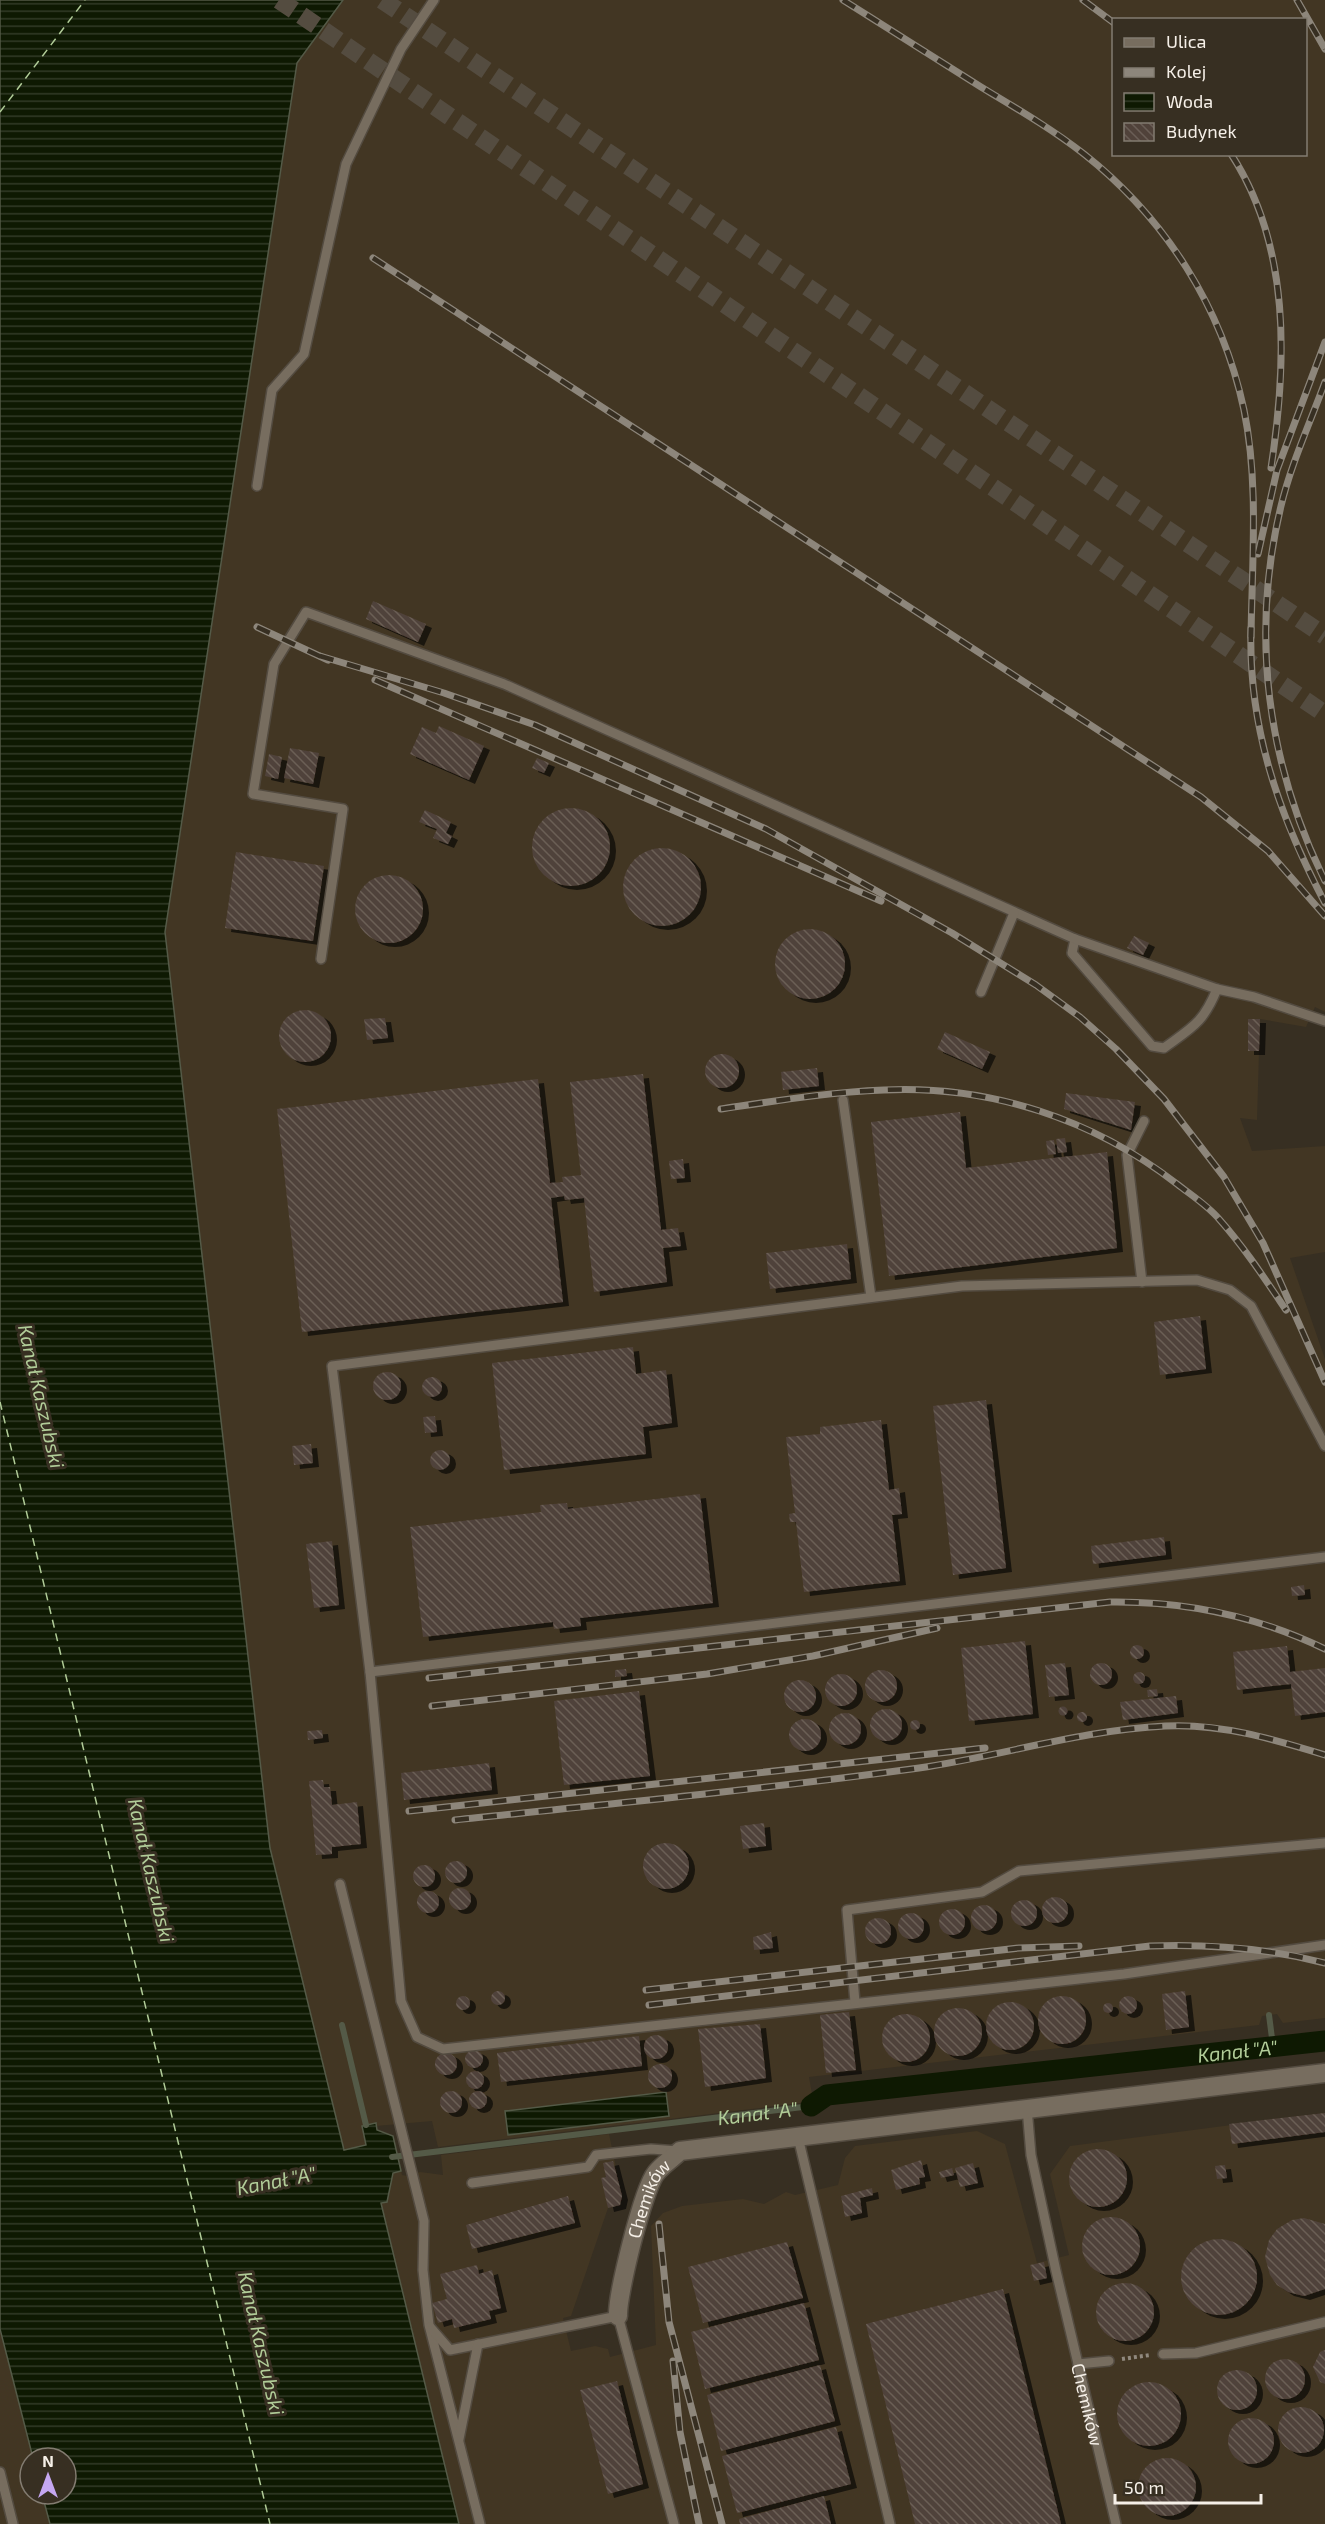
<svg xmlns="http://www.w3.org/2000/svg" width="1325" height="2524" font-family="'Exo 2',sans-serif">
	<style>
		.built { fill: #423623; fill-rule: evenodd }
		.water { fill: url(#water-rules); stroke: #545a47; stroke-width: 1.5 }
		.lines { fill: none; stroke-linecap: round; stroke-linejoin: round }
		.stream { stroke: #545a47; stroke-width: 6 }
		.canal { stroke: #0e1902; stroke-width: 21 }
		.ferry { stroke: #b1cc98; stroke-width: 1.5; stroke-dasharray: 8 6; stroke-linecap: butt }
		.building { fill: url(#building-back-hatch); filter: url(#shadow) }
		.highway-tunnel { stroke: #544c40; stroke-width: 18; stroke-dasharray: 18 9; stroke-linecap: butt }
		.lane-casing { stroke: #534b40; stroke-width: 12 }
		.street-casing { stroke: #534b40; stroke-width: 21 }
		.path { stroke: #90897e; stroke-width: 4; stroke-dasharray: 3 3; stroke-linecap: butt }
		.lane { stroke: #776d5f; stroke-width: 9 }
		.street { stroke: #776d5f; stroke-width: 18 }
		.rail-casing { stroke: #8d867b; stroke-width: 7 }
		.rail { stroke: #372f22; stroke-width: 4.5; stroke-dasharray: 14; stroke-linecap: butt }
		.labels { text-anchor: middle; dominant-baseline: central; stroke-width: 6; stroke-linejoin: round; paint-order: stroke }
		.street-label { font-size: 18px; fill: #f6f0e8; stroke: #372f22 }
		.water-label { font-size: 20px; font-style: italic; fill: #b1cc98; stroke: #372f22 }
	</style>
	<defs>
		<pattern id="water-rules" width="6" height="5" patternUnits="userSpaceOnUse" patternTransform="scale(1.5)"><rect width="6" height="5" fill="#0e1902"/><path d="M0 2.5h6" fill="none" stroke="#323b27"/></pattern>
		<pattern id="building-back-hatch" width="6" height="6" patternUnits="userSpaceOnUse" patternTransform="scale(1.5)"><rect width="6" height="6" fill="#50423a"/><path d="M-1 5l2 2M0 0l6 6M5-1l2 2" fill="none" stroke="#6a5e56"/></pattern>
		<filter id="shadow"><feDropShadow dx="6" dy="4" stdDeviation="0" flood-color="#0009"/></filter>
	</defs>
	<rect width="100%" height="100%" fill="#372f22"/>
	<!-- built -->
	<g class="built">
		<path d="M343,0H1325V1012L1315,1007L1306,1027L1260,1019L1257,1120L1240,1118L1252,1151L1325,1146V1252L1290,1258L1325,1359V2018L1283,2023L1277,2014L1262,2016L1259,2025L809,2077L812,2094L800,2103L438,2147L432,2121L376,2126V2123L366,2145L344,2151L270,1848L165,932L297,63ZM1114,20H1306V154H1114Z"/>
		<path d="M1325,2113V2524H459L381,2203L387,2201L393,2172L401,2171L402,2175L407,2176L420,2172L443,2175L441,2155L609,2134L622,2196L620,2205L608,2208L571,2316L563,2318L571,2351L595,2346L608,2349L610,2357L656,2345L651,2226L663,2213L682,2206L743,2199L764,2204L786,2192L795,2195L838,2185L845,2158L855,2146L977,2131L1005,2144L1037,2263L1069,2255L1050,2174L1070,2146Z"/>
		<path d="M0,2330L33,2458H30V2494H42L50,2524H0Z"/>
	</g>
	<!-- water -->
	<g class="water">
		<path d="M0,0H343L297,63L165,932L270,1848L344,2150L366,2145L362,2126L376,2123L377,2130L393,2136L401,2171L393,2173L387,2202L381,2203L459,2524H50L42,2494H66V2458H33L0,2329Z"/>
		<path d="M666,2092L669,2116L508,2135L505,2111Z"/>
	</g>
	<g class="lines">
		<!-- stream -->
		<g class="stream">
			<path d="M1269,2015L1273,2046"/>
			<path d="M342,2025L366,2125"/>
			<path id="s1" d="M392,2157L811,2106"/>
		</g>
		<!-- canal -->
		<path class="canal" id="s2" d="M811,2106L827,2095L1325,2041"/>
		<!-- ferry -->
		<g class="ferry">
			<path d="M0,112L85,0"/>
			<path d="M0,1402L270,2524"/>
		</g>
	</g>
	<!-- building -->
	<g class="building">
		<path d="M373,601L426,624L418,642L366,619Z"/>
		<path d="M439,726L484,746L469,780L410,754L422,727L436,733Z"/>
		<path d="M290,748L319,753L313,784L284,778Z"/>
		<path d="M269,754L282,757L278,779L265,776Z"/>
		<path d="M537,758L549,763L544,773L532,768Z"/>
		<circle cx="571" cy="847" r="39"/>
		<path d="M425,810L451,822L446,833L452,836L448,844L433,838L437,829L419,822Z"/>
		<circle cx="662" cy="887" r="39"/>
		<path d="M236,852L324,866L313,941L225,928Z"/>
		<circle cx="389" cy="909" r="34"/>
		<circle cx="810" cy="964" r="35"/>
		<path d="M1134,936L1149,943L1143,955L1127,948Z"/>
		<circle cx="305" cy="1036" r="26"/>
		<path d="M385,1018L388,1038L367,1040L364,1019Z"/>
		<path d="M1248,1019H1260L1259,1051H1248Z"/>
		<path d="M945,1032L990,1052L982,1069L937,1049Z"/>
		<circle cx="722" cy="1071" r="17"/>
		<path d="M817,1068L819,1086L783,1090L781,1072Z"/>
		<path d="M643,1074L661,1230L678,1228L681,1246L663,1248L667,1282L594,1292L584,1198L565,1200L564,1196L551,1198L563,1302L302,1332L277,1109L538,1079L550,1183L563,1182L562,1177L581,1175L570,1082Z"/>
		<path d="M1066,1093L1135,1102L1131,1130L1064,1109Z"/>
		<path d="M960,1112L966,1168L1107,1152L1117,1248L889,1276L871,1122Z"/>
		<path d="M1065,1138L1067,1152L1058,1153L1056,1139Z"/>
		<path d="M1054,1140L1056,1154L1048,1155L1046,1141Z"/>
		<path d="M683,1159L685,1178L671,1179L669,1161Z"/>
		<path d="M847,1244L851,1279L770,1289L766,1253Z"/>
		<path d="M1200,1316L1206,1369L1160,1375L1154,1322Z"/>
		<path d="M633,1347L636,1374L666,1370L672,1423L643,1427L646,1454L504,1470L492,1363Z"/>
		<circle cx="387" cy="1386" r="14"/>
		<circle cx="432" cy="1387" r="10"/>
		<path d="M986,1400L1006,1568L953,1575L933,1406Z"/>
		<path d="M435,1416L437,1432L425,1433L423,1417Z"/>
		<path d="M881,1420L889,1490L899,1488L902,1514L892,1515L900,1581L804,1592L796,1522H790L789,1514L795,1513L786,1437L820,1434V1427Z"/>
		<path d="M311,1444L313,1463L294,1465L292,1446Z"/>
		<circle cx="440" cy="1460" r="10"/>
		<path d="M700,1494L713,1603L580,1618L581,1626L554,1629L553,1622L423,1637L410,1527L541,1512L540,1505L567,1503L568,1509Z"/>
		<path d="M1164,1537L1166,1555L1093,1564L1091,1546Z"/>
		<path d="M332,1541L339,1605L314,1608L306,1544Z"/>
		<path d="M1304,1585L1305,1595L1292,1596L1291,1587Z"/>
		<path d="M1025,1641L1033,1714L969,1721L961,1648Z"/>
		<circle cx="1137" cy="1652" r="7"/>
		<path d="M1287,1646L1290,1672L1325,1668V1712L1295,1716L1291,1684L1237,1690L1233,1652Z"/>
		<circle cx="1101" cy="1674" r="11"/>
		<path d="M1065,1663L1069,1695L1049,1697L1045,1665Z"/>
		<path d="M626,1669L627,1676L615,1677V1670Z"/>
		<circle cx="881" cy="1686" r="16"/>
		<circle cx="1139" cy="1678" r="6"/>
		<circle cx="841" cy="1690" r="16"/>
		<circle cx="800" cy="1696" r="16"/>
		<path d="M1157,1689L1158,1696L1148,1697L1147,1690Z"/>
		<path d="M639,1691L650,1776L564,1785L554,1701Z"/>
		<path d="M1176,1696L1178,1713L1123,1720L1120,1702Z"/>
		<circle cx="1063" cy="1711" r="4.5"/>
		<circle cx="886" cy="1725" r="16"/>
		<circle cx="1082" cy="1717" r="5"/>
		<circle cx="845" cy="1729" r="16"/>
		<circle cx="805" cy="1735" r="16"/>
		<circle cx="915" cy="1725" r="5"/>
		<path d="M322,1730L323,1738L308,1740L307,1731Z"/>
		<path d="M489,1763L492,1790L404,1800L401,1773Z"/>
		<path d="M323,1780L324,1787H330L332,1805L357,1802L361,1844L332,1847V1854L316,1855L309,1781Z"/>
		<path d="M764,1823L766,1846L743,1849L740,1826Z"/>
		<circle cx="666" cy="1866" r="23"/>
		<circle cx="456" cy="1872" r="11"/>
		<circle cx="424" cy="1876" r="11"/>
		<circle cx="460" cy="1899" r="11"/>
		<circle cx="428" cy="1902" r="11"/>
		<circle cx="1055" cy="1910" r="13"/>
		<circle cx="1024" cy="1913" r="13"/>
		<circle cx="984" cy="1918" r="13"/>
		<circle cx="952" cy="1922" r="13"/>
		<circle cx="911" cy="1926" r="13"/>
		<circle cx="878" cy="1931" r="13"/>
		<path d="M771,1932L773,1948L754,1950L753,1937Z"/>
		<circle cx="498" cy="1998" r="7"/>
		<path d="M1185,1991L1189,2027L1166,2030L1162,1994Z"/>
		<circle cx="463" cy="2003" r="7"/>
		<circle cx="1128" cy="2005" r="9"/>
		<circle cx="1062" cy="2020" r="24"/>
		<circle cx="1010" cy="2026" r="24"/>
		<circle cx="1108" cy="2008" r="5"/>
		<circle cx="958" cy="2032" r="24"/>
		<path d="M849,2012L856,2070L826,2073L820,2015Z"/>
		<circle cx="906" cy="2038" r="24"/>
		<path d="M760,2024L766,2078L705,2087L698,2029Z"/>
		<circle cx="656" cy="2047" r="12"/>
		<path d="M639,2036L642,2066L501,2082L497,2053Z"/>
		<circle cx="474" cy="2059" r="9"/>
		<circle cx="446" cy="2064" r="11"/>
		<circle cx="660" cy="2076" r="12"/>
		<circle cx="475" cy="2080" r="9"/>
		<circle cx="451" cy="2102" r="11"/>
		<circle cx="478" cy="2100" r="9"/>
		<path d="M1325,2113V2132L1232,2144L1229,2124Z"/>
		<circle cx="1098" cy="2178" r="29"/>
		<path d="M921,2160L925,2177L919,2178L920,2184L896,2190L891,2170Z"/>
		<path d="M613,2161L622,2196L620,2205L608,2208L601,2178L606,2177L603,2163Z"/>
		<path d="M973,2163L978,2183L960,2187L955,2168Z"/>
		<path d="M1225,2165L1227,2178L1217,2179L1215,2166Z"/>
		<path d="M952,2168L954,2175L941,2178L939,2172Z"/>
		<path d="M872,2188L873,2195L860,2198L862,2213L845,2217L841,2196Z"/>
		<path d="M568,2196L575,2223L472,2249L466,2225Z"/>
		<circle cx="1111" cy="2246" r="29"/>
		<path d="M1304,2218L1325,2224V2289L1304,2296L1288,2292L1277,2285L1270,2275L1265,2257L1269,2240L1277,2229L1292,2220Z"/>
		<circle cx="1219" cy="2277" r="38"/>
		<path d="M787,2242L803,2298L703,2323L688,2267Z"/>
		<path d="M1044,2262L1047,2278L1034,2281L1030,2265Z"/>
		<path d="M477,2265L479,2274L492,2270L501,2308L489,2311L491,2319L454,2328L452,2319L438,2323L432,2303L447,2299L440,2274Z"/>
		<circle cx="1125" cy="2312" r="29"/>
		<path d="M1003,2289L1061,2524H915L866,2324Z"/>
		<path d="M804,2303L819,2360L705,2389L691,2332Z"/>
		<path d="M1325,2350V2384L1320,2382L1313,2367L1320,2352Z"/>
		<circle cx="1285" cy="2379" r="20"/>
		<path d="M820,2365L835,2421L721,2451L707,2395Z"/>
		<circle cx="1237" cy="2390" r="20"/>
		<path d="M617,2381L643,2484L608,2494L580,2390Z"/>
		<circle cx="1149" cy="2414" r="32"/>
		<circle cx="1301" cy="2430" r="23"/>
		<circle cx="1251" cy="2441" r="23"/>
		<path d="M836,2427L851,2484L737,2513L722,2456Z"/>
		<circle cx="1167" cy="2487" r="29"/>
		<path d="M824,2496L831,2524H740L739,2519Z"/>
	</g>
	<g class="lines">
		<!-- highway-tunnel -->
		<g class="highway-tunnel">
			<path d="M279,0L1325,714"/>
			<path d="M382,0L1325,636"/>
		</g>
		<!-- lane casing -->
		<g class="lane-casing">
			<g id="lane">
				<path d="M257,486L272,390L304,354L346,164L401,49L434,0"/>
				<path d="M1075,939L1072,953L1152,1046L1164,1048C1193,1027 1203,1023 1217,989"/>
				<path d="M321,959L343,809L253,794L274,664L306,612L504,684L1075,939L1217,989L1254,997L1325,1021"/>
				<path d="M981,992L1014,913"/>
				<path d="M843,1100L871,1297"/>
				<path d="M1142,1282L1127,1155L1144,1121"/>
				<path d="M1325,1446L1251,1306L1230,1290L1197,1280L962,1286L332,1366L370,1672L1325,1557"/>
				<path d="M370,1672L401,2001L417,2037L443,2049L1124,1974L1325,1945"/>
				<path d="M340,1884L424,2221L423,2270L429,2325L480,2524"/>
				<path d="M855,2002L847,1910L982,1892L1019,1871L1325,1843"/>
				<path id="s3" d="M1027,2108L1031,2155L1056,2271L1116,2524"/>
				<path d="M798,2137L890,2524"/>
				<path d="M472,2183L588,2167L596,2155L651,2149L678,2151"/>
				<path d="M430,2327L450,2350L618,2316L674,2524"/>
				<path d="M1163,2354L1196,2353L1325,2322"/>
				<path d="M1078,2364L1109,2361"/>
				<path d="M459,2439L478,2344"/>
				<path d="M0,2472L13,2524"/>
			</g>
		</g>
		<!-- street casing -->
		<g class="street-casing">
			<g id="street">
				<path id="s4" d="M618,2316C617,2295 643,2189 656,2173C662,2165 673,2158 680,2151L1325,2073"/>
			</g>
		</g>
		<!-- path -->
		<path class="path" d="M1122,2359L1150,2355"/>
		<!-- lane -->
		<use href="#lane" class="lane"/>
		<!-- street -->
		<use href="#street" class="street"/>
		<!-- rail casing -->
		<g class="rail-casing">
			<g id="rail">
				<path d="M843,0C889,29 935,58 981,87C1016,108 1052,129 1084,154C1166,219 1222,307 1244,410C1259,483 1252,562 1251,637"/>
				<path d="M1083,0L1114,23"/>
				<path d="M1297,0L1325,49"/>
				<path d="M1231,154C1291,246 1287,363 1271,468"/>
				<path d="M373,258L1201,797L1268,851L1325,916"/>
				<path d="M1325,382C1310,423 1291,464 1281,506C1250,635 1267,763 1325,881"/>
				<path d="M1258,554L1277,470L1325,342"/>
				<path d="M257,627L328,660"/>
				<path d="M1251,628C1248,727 1279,816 1325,903"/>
				<path d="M320,656L444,693L535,725L766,829L952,933L1036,985L1080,1017L1116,1049L1164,1099L1224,1177L1263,1243L1325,1382"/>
				<path d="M375,680L881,901"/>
				<path d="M721,1109C775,1101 830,1092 884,1090C990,1085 1093,1119 1177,1184C1191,1195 1207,1205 1219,1219C1244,1247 1265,1279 1286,1310"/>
				<path d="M429,1678L1110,1602C1186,1601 1257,1616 1325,1649"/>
				<path d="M432,1706L707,1674L813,1656L937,1628"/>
				<path d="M409,1811L985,1748"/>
				<path d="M455,1820C610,1804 765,1789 919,1768C1001,1756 1082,1730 1165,1726C1220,1723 1273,1739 1325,1755"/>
				<path d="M646,1990L1019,1948L1079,1946"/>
				<path d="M649,2005L1150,1946C1209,1944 1267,1948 1325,1963"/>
				<path d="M659,2224L669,2322L722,2524"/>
				<path d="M673,2361L680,2432L699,2524"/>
			</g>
		</g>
		<!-- rail -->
		<use href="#rail" class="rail"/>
	</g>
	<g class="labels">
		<!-- street labels -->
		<g class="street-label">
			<text stroke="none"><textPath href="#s4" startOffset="122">Chemików</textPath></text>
			<text stroke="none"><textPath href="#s3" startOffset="303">Chemików</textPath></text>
		</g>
		<!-- water labels -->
		<g class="water-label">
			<text transform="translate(42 1396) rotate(77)">Kanał Kaszubski</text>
			<text transform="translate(152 1870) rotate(77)">Kanał Kaszubski</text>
			<text stroke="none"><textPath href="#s2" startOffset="432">Kanał "A"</textPath></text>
			<text stroke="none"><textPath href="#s1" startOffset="368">Kanał "A"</textPath></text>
			<text transform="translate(276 2180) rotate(-11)">Kanał "A"</text>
			<text transform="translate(262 2343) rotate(77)">Kanał Kaszubski</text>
		</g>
	</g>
	<!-- legend -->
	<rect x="1112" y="18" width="195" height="138" fill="#372f22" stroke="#837c71" stroke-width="1.5"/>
	<rect x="1124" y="38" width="30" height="9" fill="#776d5f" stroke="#837c71" stroke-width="1.5"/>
	<text x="1166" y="48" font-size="18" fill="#f6f0e8">Ulica</text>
	<rect x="1124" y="68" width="30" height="9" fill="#8d867b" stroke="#837c71" stroke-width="1.5"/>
	<text x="1166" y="78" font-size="18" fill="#f6f0e8">Kolej</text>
	<rect x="1124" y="93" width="30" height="18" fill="url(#water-rules)" stroke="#837c71" stroke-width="1.5"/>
	<text x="1166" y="108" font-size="18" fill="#f6f0e8">Woda</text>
	<rect x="1124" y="123" width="30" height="18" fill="url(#building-back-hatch)" stroke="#837c71" stroke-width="1.5"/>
	<text x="1166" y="138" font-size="18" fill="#f6f0e8">Budynek</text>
	<!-- north arrow -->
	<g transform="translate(48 2476)"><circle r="28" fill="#372f22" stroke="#837c71" stroke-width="1.5"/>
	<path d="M0-4.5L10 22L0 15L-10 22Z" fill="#c5a7f1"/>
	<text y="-9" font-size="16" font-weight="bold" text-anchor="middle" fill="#f6f0e8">N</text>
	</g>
	<!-- scale -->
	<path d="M1115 2494v9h146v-9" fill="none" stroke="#f6f0e8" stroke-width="3"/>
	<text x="1124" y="2494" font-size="18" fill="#f6f0e8" stroke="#372f22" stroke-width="4.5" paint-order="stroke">50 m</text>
</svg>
